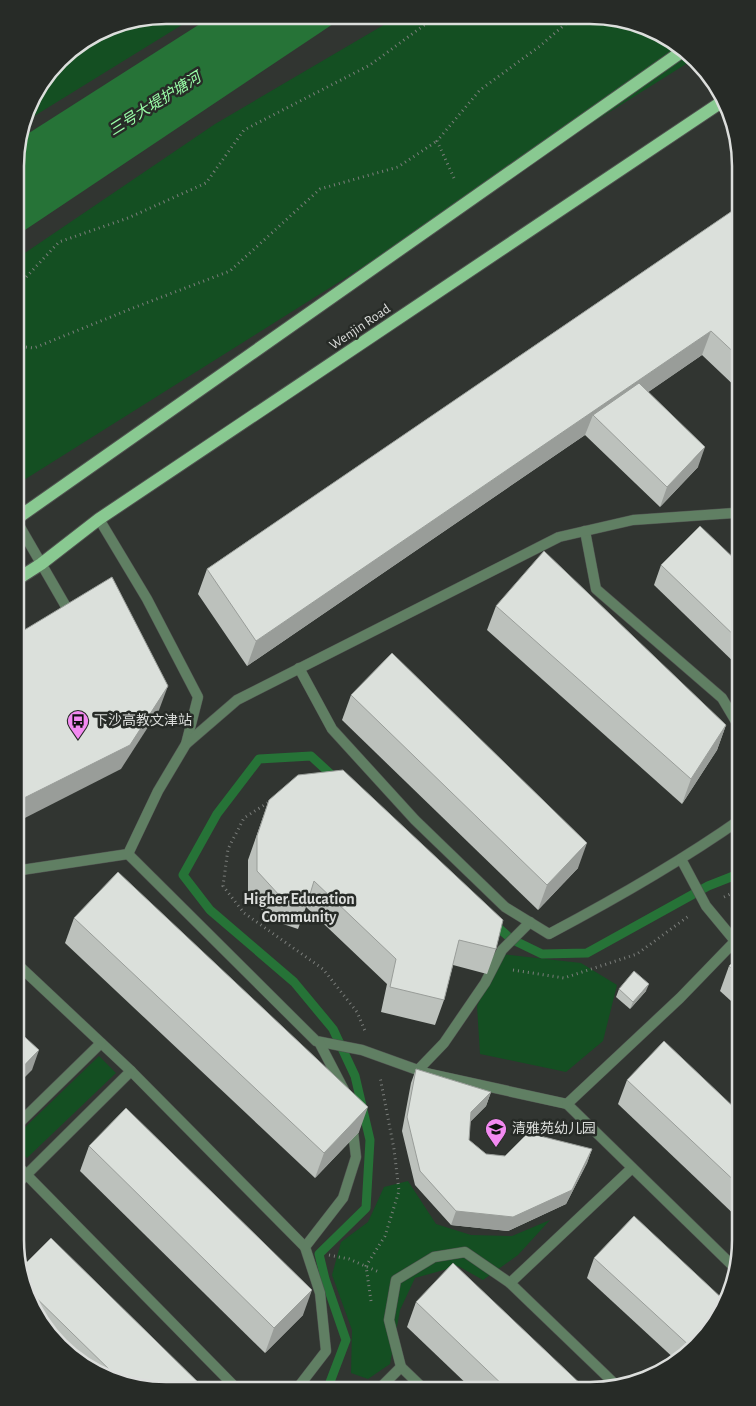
<svg xmlns="http://www.w3.org/2000/svg" width="756" height="1406" font-family="'Alegreya Sans','Noto Sans SC',sans-serif">
	<style>
		.green { fill: #144f22 }
		.water { fill: #267337 }
		.lines { fill: none; stroke-linecap: round; stroke-linejoin: round }
		.stream { stroke: #267337; stroke-width: 9 }
		.service-casing { stroke: #505350; stroke-width: 11 }
		.minor-casing { stroke: #505350; stroke-width: 11 }
		.primary-casing { stroke: #505350; stroke-width: 14 }
		.path { stroke: #7b7e7b; stroke-width: 3; stroke-dasharray: 1 4; stroke-linecap: butt }
		.service { stroke: #607f63; stroke-width: 10 }
		.minor { stroke: #607f63; stroke-width: 10 }
		.primary { stroke: #89c991; stroke-width: 12 }
		.wall { fill: #bcc1bc }
		.shaded-wall { fill: #999d99 }
		.building { fill: #dbe0db; stroke: #999d99 }
		.labels { text-anchor: middle; dominant-baseline: central; stroke-width: 5; stroke-linejoin: round; paint-order: stroke }
		.street-label { font-size: 14px; fill: #dcdedc; stroke: #272b27 }
		.poi-label { font-size: 14px; fill: #dcdedc; stroke: #272b27; text-anchor: start }
		.water-label { font-size: 15px; font-style: italic; fill: #9afea8; stroke: #272b27 }
		.quarter-label { font-size: 16px; font-weight: bold; fill: #dcdedc; stroke: #272b27 }
		.rim { fill: none; stroke: #dcdedc; stroke-width: 2.5 }
	</style>
	<rect width="100%" height="100%" fill="#313531"/>
	<!-- green -->
	<g class="green">
		<path d="M165,15H198L23,123L31,99L66,53L108,26Z"/>
		<path d="M399,16L620,18L690,52L694,59L16,485V259L215,124Z"/>
		<path d="M501,954L581,963L617,985L603,1041L566,1072L480,1054L477,1006Z"/>
		<path d="M99,1056L116,1073L27,1158L15,1146V1137Z"/>
		<path d="M408,1181L436,1224L471,1235L512,1236L550,1220L518,1255L483,1280L458,1266L415,1278L400,1310L390,1364L368,1379L351,1373L352,1330L332,1275L341,1242L368,1222L384,1187Z"/>
	</g>
	<!-- water -->
	<path class="water" d="M214,15L345,16L16,236V146L18,140Z"/>
	<g class="lines">
		<!-- stream -->
		<g class="stream">
			<path d="M493,923L511,939L542,954L587,953L708,886L741,873"/>
			<path d="M327,1390L346,1340L325,1279L319,1254L366,1208L370,1140L355,1076L333,1029L294,982L210,910L183,875L217,814L259,759L311,756L336,779"/>
		</g>
		<!-- service casing -->
		<g class="service-casing">
			<path id="service" d="M16,520L72,617"/>
		</g>
		<!-- minor casing -->
		<g class="minor-casing">
			<g id="minor">
				<path d="M99,519L147,599L198,697L186,744"/>
				<path d="M585,531L596,589L722,698L741,730"/>
				<path d="M299,668L332,729L415,820L505,907L549,934C615,899 680,862 741,819"/>
				<path d="M128,854L316,1041L362,1050L426,1073L567,1104L737,1270"/>
				<path d="M681,859L706,906L735,941"/>
				<path d="M15,871L128,854L158,791L186,744L237,700L559,537L633,520L734,513L741,515"/>
				<path d="M15,962L131,1071L305,1247"/>
				<path d="M319,1042L344,1090"/>
				<path d="M418,1070L444,1043L485,983L502,950L530,922"/>
				<path d="M567,1104L680,998L741,935"/>
				<path d="M15,1127L101,1043"/>
				<path d="M15,1163L238,1390"/>
				<path d="M15,1186L131,1071"/>
				<path d="M618,1387L510,1283L632,1168"/>
				<path d="M296,1390L326,1351L320,1293L305,1247L343,1198L356,1157L352,1123"/>
				<path d="M378,1390L401,1367"/>
				<path d="M426,1391L401,1367L389,1320L396,1280L434,1257L465,1252L510,1283"/>
			</g>
		</g>
		<!-- primary casing -->
		<g class="primary-casing">
			<g id="primary">
				<path d="M16,519L684,50"/>
				<path d="M16,580L41,564L99,519L723,101"/>
			</g>
		</g>
		<!-- path -->
		<g class="path">
			<path d="M454,178L437,141L480,90L540,46L570,20L569,18"/>
			<path d="M16,288L59,242L128,218L206,183L244,130L370,65L427,23L442,17"/>
			<path d="M16,346L34,348L133,308L230,271L320,189L398,167L437,141"/>
			<path d="M272,800L244,818L228,849L223,886L244,913L323,969L357,1012L365,1031"/>
			<path d="M724,897L741,889"/>
			<path d="M513,970L564,978L637,954L690,915"/>
			<path d="M329,1255L349,1259L379,1272"/>
			<path d="M371,1301L366,1266L385,1236L399,1191L394,1149L380,1077"/>
		</g>
		<!-- service -->
		<use href="#service" class="service"/>
		<!-- minor -->
		<use href="#minor" class="minor"/>
		<!-- primary -->
		<use href="#primary" class="primary"/>
	</g>
	<!-- wall -->
	<g class="wall">
		<path d="M741,205V392L702,355L648,392L698,467L660,507L585,435L247,666L198,594L207,569Z"/>
		<path d="M661,565H741V669L654,585Z"/>
		<path d="M496,606L726,725L717,750L682,804L487,630Z"/>
		<path d="M351,695L578,868L538,910L342,720Z"/>
		<path d="M269,800L496,949L487,974L453,965L444,1000L435,1025L381,1012L387,984L306,907L298,929L271,920L248,895V860Z"/>
		<path d="M74,918L359,1132L315,1178L65,943Z"/>
		<path d="M741,954V1010L720,991L729,966Z"/>
		<path d="M619,989L646,991L630,1009L616,997Z"/>
		<path d="M416,1069L491,1092L486,1106L470,1122L469,1140L486,1154L505,1156L592,1149L587,1163L566,1204L508,1231L451,1225L415,1185L402,1131L411,1083Z"/>
		<path d="M627,1080L741,1114V1221L618,1104Z"/>
		<path d="M89,1146L303,1315L265,1353L80,1171Z"/>
		<path d="M594,1258L710,1332L682,1360L678,1362L587,1278Z"/>
		<path d="M20,1269L146,1390L74,1360L46,1332L23,1289Z"/>
		<path d="M416,1302L588,1391H474L407,1327Z"/>
	</g>
	<!-- shaded-wall -->
	<g class="shaded-wall">
		<path d="M711,331L702,355L602,424L593,415L585,435L247,666L256,641Z"/>
		<path d="M705,447L698,467L660,507L667,487Z"/>
		<path d="M168,686L159,710L121,769L15,823L16,802Z"/>
		<path d="M726,725L717,750L682,804L691,779Z"/>
		<path d="M587,843L578,868L538,910L547,885Z"/>
		<path d="M649,984L646,991L630,1009L633,1002Z"/>
		<path d="M39,1050L32,1070L15,1087V1075Z"/>
		<path d="M491,1092L486,1106L466,1126L471,1112Z"/>
		<path d="M368,1107L359,1132L315,1178L324,1153Z"/>
		<path d="M592,1149L587,1163L566,1204L508,1231L451,1225L456,1211Z"/>
		<path d="M312,1290L303,1315L265,1353L274,1328Z"/>
	</g>
	<!-- building -->
	<g class="building">
		<path d="M741,205V359L711,331L256,641L207,569Z"/>
		<path d="M639,383L705,447L667,487L593,415Z"/>
		<path d="M700,526L741,565V642L661,565Z"/>
		<path d="M544,551L726,725L691,779L496,606Z"/>
		<path d="M112,577L168,686L130,745L16,802V635Z"/>
		<path d="M392,653L587,843L547,885L351,695Z"/>
		<path d="M343,770L503,920L496,949L459,940L444,1000L390,987L396,959L314,881L307,904L280,896L257,871V836L269,800L298,775Z"/>
		<path d="M118,872L368,1107L324,1153L74,918Z"/>
		<path d="M741,954V977L729,966Z"/>
		<path d="M634,971L649,984L633,1002L619,989Z"/>
		<path d="M15,1028L39,1050L15,1075Z"/>
		<path d="M664,1041L741,1114V1187L627,1080Z"/>
		<path d="M416,1069L491,1092L471,1112L469,1140L486,1154L505,1156L528,1133L592,1149L572,1190L513,1217L456,1211L420,1171L407,1117Z"/>
		<path d="M126,1108L312,1290L274,1328L89,1146Z"/>
		<path d="M634,1216L726,1302L710,1332L693,1349L594,1258Z"/>
		<path d="M51,1238L206,1390H146L118,1378L22,1284L20,1269Z"/>
		<path d="M453,1263L588,1391H509L416,1302Z"/>
	</g>
	<!-- icons -->
	<defs>
		<g id="bus-pin" transform="scale(1.125)"><path d="M0 17L-7.5 6A9.5 9.5 0 1 1 7.5 6Z" fill="#f38af1" stroke="#272b27"/><path d="M-5-6H5V4H4V6H2V4H-2V6H-4V4H-5ZM-3.5-4V0h7V-4ZM-3.5 1.2v1.5H-2V1.2ZM2 1.2v1.5H3.5V1.2Z" fill="#111"/></g>
		<g id="school-pin" transform="scale(1.125)"><path d="M0 17L-7.5 6A9.5 9.5 0 1 1 7.5 6Z" fill="#f38af1" stroke="#272b27"/><path d="M0-5L7-2L0 1L-7-2ZM-4 1L0 2.5L4 1V4Q0 6-4 4Z" fill="#111"/></g>
	</defs>
	<g fill-rule="evenodd">
		<use href="#bus-pin" x="78" y="721"/>
		<use href="#school-pin" x="496" y="1129"/>
	</g>
	<g class="labels">
		<!-- street labels -->
		<g class="street-label">
			<text transform="translate(360 327) rotate(-34)">Wenjin Road</text>
		</g>
		<!-- poi labels -->
		<g class="poi-label">
			<text x="94" y="721">下沙高教文津站</text>
			<text x="512" y="1129">清雅苑幼儿园</text>
		</g>
		<!-- water labels -->
		<g class="water-label">
			<text transform="translate(155 104) rotate(-32)">三号大堤护塘河</text>
		</g>
		<!-- quarter labels -->
		<g class="quarter-label">
			<text x="299" y="899">Higher Education<tspan x="299" dy="18">Community</tspan></text>
		</g>
	</g>
	<!-- crop -->
	<path d="M0 0H756V1406H0ZM166 24H590A142 142 0 0 1 732 166V1240A142 142 0 0 1 590 1382H166A142 142 0 0 1 24 1240V166A142 142 0 0 1 166 24Z" fill="#272b27" fill-rule="evenodd"/>
	<path class="rim" d="M166 24H590A142 142 0 0 1 732 166V1240A142 142 0 0 1 590 1382H166A142 142 0 0 1 24 1240V166A142 142 0 0 1 166 24Z"/>
</svg>
